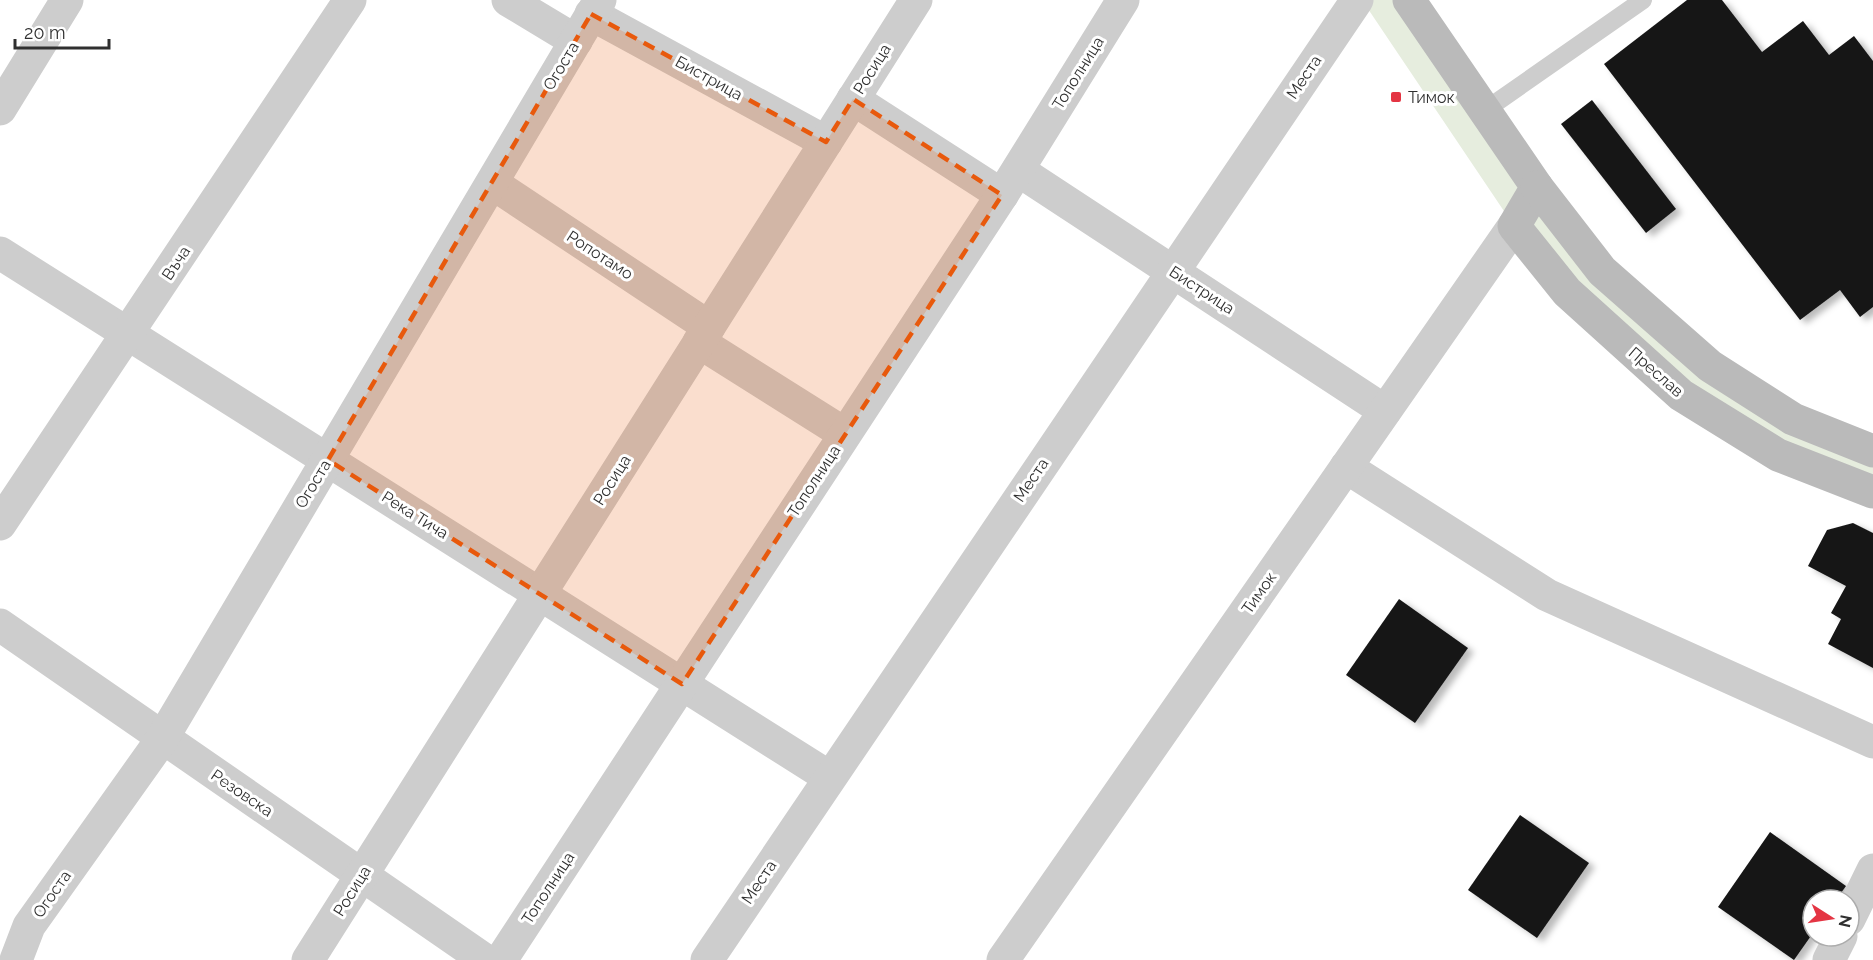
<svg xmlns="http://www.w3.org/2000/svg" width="1873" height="960" font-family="Raleway,sans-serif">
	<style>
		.green { fill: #e6edde }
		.building { fill: #171717; filter: url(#shadow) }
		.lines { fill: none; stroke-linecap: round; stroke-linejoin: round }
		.lane { stroke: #cdcdcd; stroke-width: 18 }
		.street { stroke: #cdcdcd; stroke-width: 33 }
		.secondary { stroke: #bababa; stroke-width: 33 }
		.marked { fill: #e8590c; fill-opacity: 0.2; stroke: #e8590c; stroke-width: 4.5; stroke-dasharray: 12 8; stroke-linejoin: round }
		.poi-dot { fill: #e43543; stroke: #fff; stroke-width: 2 }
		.labels { text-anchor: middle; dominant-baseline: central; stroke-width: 6; stroke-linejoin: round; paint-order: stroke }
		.street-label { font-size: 16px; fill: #303030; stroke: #fff }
		.poi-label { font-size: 16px; fill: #303030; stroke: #fff; text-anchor: start }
	</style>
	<defs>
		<filter id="shadow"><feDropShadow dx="6" dy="4" stdDeviation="3" flood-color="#0004"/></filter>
	</defs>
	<rect width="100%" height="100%" fill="#fff"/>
	<!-- green -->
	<path class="green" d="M1362,0H1409L1537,187L1710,366L1873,451V492L1681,395L1514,226Z"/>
	<!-- building -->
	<g class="building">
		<path d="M1687,0H1722L1762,52L1803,21L1829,55L1854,36L1873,61V307L1860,317L1840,290L1800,320L1604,64Z"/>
		<path d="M1592,100L1676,209L1646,233L1561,124Z"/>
		<path d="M1853,523L1873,533V668L1828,644L1841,619L1831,613L1846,586L1808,566L1827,530Z"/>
		<path d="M1399,599L1468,648L1415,723L1346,675Z"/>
		<path d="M1520,815L1589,863L1537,938L1468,890Z"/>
		<path d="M1770,832L1846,886L1836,900H1813V933L1794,960L1718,907Z"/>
	</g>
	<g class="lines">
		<!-- lane -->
		<path class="lane" d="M1484,111L1643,0"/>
		<!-- street -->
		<g class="street">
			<path d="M508,0L576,41"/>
			<path d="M591,14L826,142"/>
			<path d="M853,99L1002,195"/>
			<path d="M0,109L67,0"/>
			<path d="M1018,170L1385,411"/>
			<path d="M492,183L709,327"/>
			<path d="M0,253L829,777"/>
			<path d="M699,342L845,434"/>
			<path d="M1346,467L1547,595L1873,742"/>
			<path d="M0,524L350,0"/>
			<path d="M0,625L485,960"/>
			<path d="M1849,919L1873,870"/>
			<path d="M16,960L29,926L162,739L600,0"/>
			<path d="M308,960L916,0"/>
			<path d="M501,960L1002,195L1123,0"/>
			<path d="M707,960L1357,0"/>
			<path d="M1003,960L1514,226"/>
			<path d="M1829,960L1841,936"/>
		</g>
		<!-- secondary -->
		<g class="secondary">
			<path d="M1409,0L1537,187L1514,226L1567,292L1681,395L1778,455L1873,492"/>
			<path d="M1537,187L1602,271L1710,366L1793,419L1873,451"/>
		</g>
	</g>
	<!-- marked area -->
	<path class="marked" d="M591,14L826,142L853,99L1002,195L682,684L328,460Z"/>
	<!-- markers -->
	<rect class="poi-dot" x="1390" y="91" width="12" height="12" rx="3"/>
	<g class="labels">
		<!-- street labels -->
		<g class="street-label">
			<text transform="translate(561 66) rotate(-59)">Огоста</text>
			<text transform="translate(872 69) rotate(-58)">Росица</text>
			<text transform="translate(1078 73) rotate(-58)">Тополница</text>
			<text transform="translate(1304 77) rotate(-56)">Места</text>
			<text transform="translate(709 78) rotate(29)">Бистрица</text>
			<text transform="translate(600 255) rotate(33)">Ропотамо</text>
			<text transform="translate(176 263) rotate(-56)">Въча</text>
			<text transform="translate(1202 290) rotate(33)">Бистрица</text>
			<text transform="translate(1656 372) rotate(41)">Преслав</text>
			<text transform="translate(612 480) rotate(-58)">Росица</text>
			<text transform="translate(1031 480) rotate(-56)">Места</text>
			<text transform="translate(814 481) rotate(-57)">Тополница</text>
			<text transform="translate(313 484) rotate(-59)">Огоста</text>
			<text transform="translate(415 515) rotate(32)">Река Тича</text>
			<text transform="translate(1259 593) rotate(-55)">Тимок</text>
			<text transform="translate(242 793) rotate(34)">Резовска</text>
			<text transform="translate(759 882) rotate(-56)">Места</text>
			<text transform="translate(548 888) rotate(-57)">Тополница</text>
			<text transform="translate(352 891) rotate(-58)">Росица</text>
			<text transform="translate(52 894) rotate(-55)">Огоста</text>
		</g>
		<!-- poi labels -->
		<g class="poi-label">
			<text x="1408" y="97">Тимок</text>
		</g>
	</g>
	<!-- north arrow -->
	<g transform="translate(1831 918) rotate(102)"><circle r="28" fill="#ffffff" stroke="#acacac" stroke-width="1.5"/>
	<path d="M0-4.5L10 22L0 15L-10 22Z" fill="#e43543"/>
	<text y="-9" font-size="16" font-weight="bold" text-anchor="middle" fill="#303030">N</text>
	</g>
	<!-- scale -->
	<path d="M15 39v9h94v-9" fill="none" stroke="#303030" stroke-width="3"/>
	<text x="24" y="39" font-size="18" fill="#303030" stroke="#ffffff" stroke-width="4.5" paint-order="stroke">20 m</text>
</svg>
